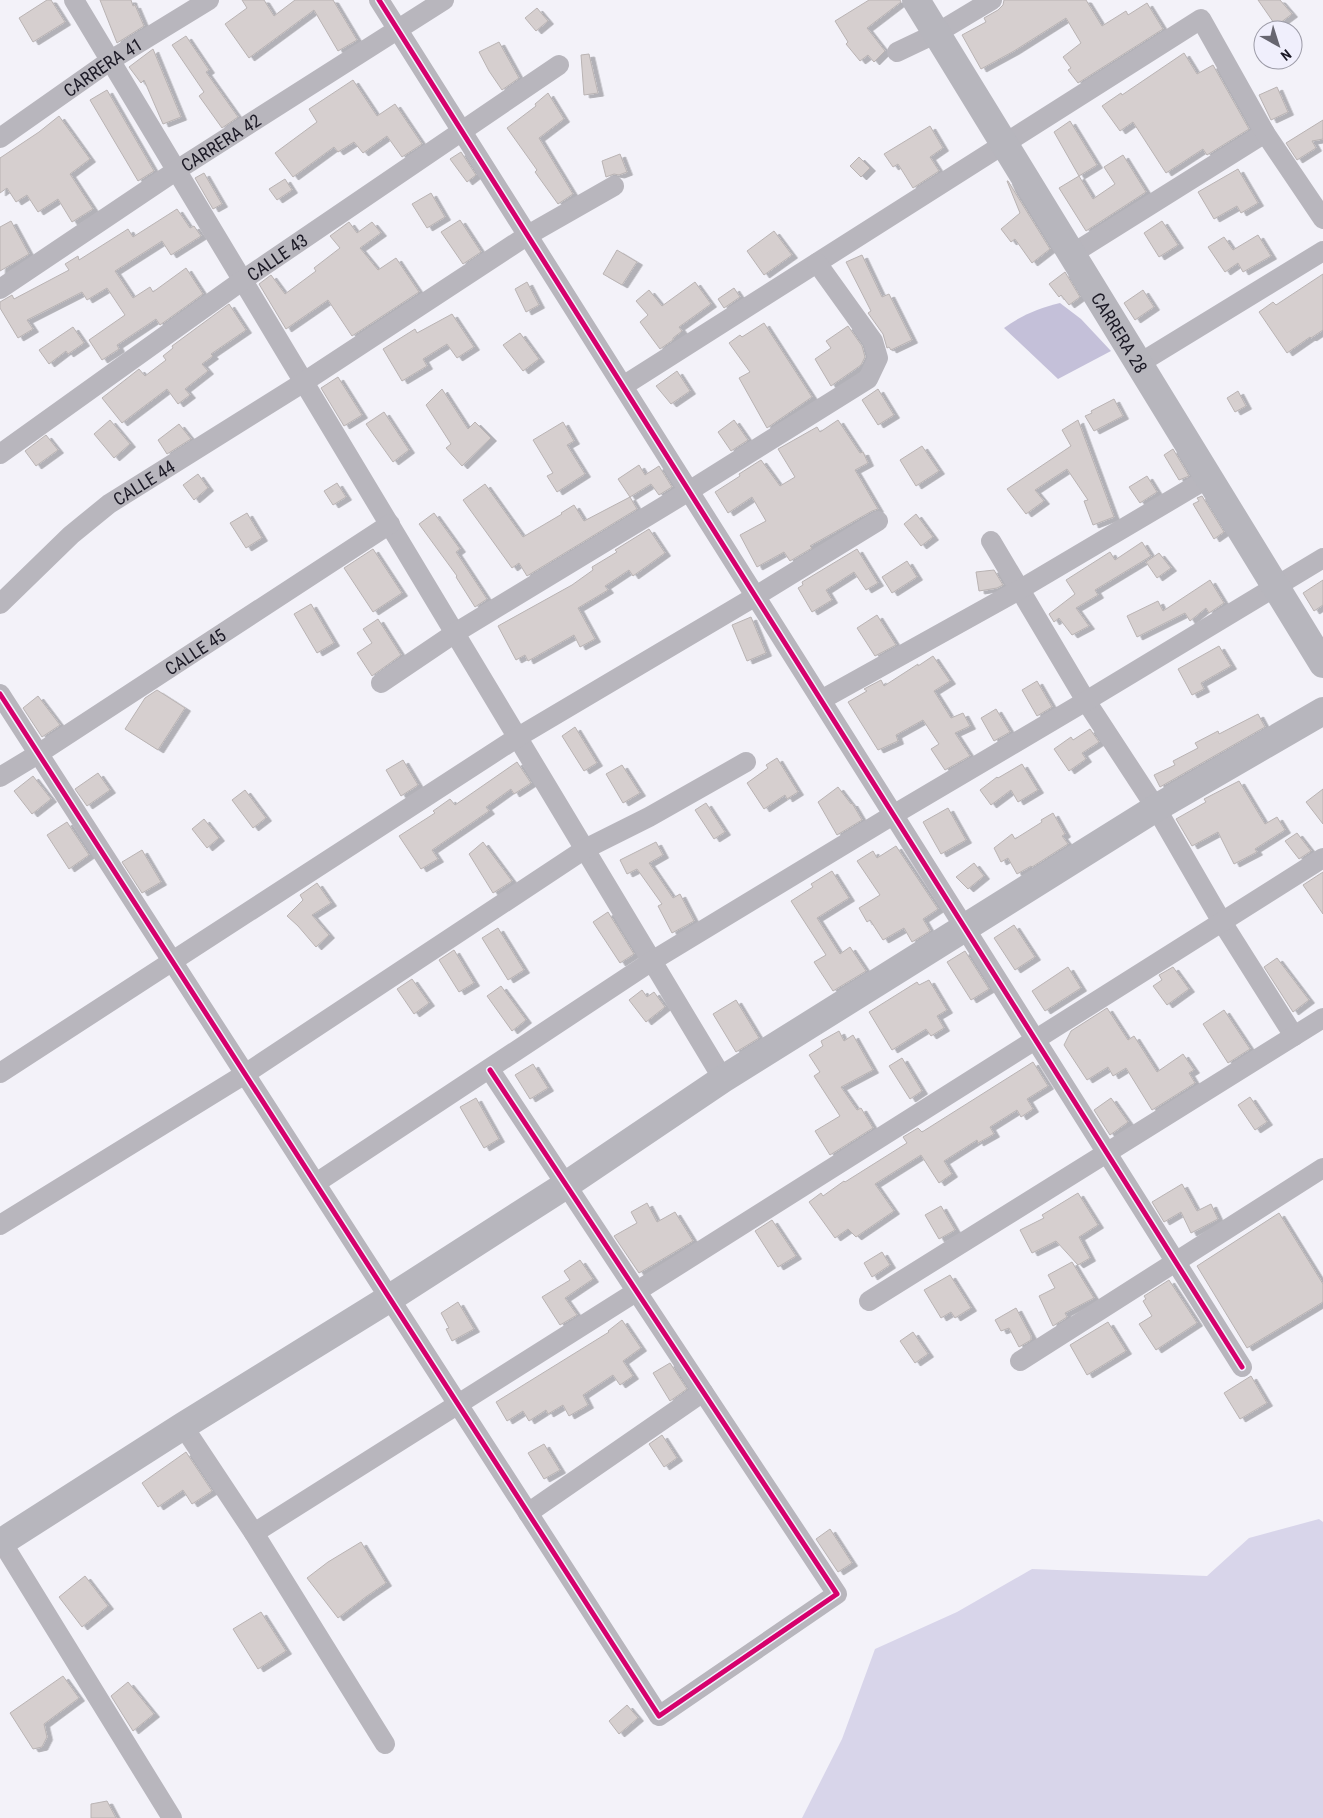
<svg xmlns="http://www.w3.org/2000/svg" width="1323" height="1818" font-family="'Roboto Condensed',sans-serif">
	<style>
		.forest { fill: #d8d5ea }
		.water { fill: #c4c0d9 }
		.building { fill: #d6cfcf; stroke: #b9b3b3; filter: url(#shadow) }
		.lines { fill: none; stroke-linecap: round; stroke-linejoin: round }
		.street { stroke: #b8b6bd; stroke-width: 20 }
		.secondary { stroke: #b7b6bd; stroke-width: 28 }
		.cycleway-casing { stroke: #f0effc; stroke-width: 8 }
		.cycleway { stroke: #d6006c; stroke-width: 5 }
		.labels { text-anchor: middle; dominant-baseline: central; stroke-width: 4.5; stroke-linejoin: round; paint-order: stroke }
		.street-label { font-size: 18px; fill: #1c1a26; stroke: #f0effc }
	</style>
	<defs>
		<filter id="shadow"><feDropShadow dx="5.5" dy="3" stdDeviation="0" flood-color="#0004"/></filter>
	</defs>
	<rect width="100%" height="100%" fill="#f3f2f9"/>
	<!-- forest -->
	<path class="forest" d="M1319,1519L1323,1522V1818H802L842,1739L875,1649L957,1612L1032,1569L1207,1576L1249,1538Z"/>
	<!-- water -->
	<path class="water" d="M1060,303L1081,319L1111,351L1058,379L1004,328C1022,315 1039,308 1060,303Z"/>
	<!-- building -->
	<g class="building">
		<path d="M47,0H51L65,22L33,42L19,18Z"/>
		<path d="M100,0H131L133,6L135,5L144,26L117,43Z"/>
		<path d="M242,0H264L274,16L295,0H333L357,40L338,51L314,10L249,58L225,24L247,8Z"/>
		<path d="M869,0H900L901,2L867,28L885,51L874,62L868,55L860,61L846,44L848,42L835,21Z"/>
		<path d="M1004,0H1086L1102,26L1126,11L1128,15L1147,3L1163,29L1078,83L1068,70L1071,68L1063,57L1081,43L1066,18L1014,51L981,69L962,35L986,22L984,18L998,10L1003,5Z"/>
		<path d="M1258,0H1280L1292,14L1276,26Z"/>
		<path d="M537,8L548,21L536,31L525,18Z"/>
		<path d="M186,36L209,70L206,72L238,117L222,128L199,96L204,92L172,45Z"/>
		<path d="M499,42L519,78L502,90L489,71L479,52Z"/>
		<path d="M153,49L181,117L163,124L144,80L141,83L129,67Z"/>
		<path d="M1184,53L1197,74L1213,65L1249,129L1207,155L1203,149L1166,173L1133,122L1120,131L1102,106L1121,93L1122,95Z"/>
		<path d="M589,54L598,93L584,95L581,55Z"/>
		<path d="M353,80L377,116L395,104L422,144L402,157L387,136L363,153L354,142L338,152L334,147L293,177L275,153L317,122L309,109Z"/>
		<path d="M1277,87L1288,112L1271,120L1259,95Z"/>
		<path d="M107,90L154,171L138,181L90,100Z"/>
		<path d="M548,93L564,119L539,138L573,194L558,204L535,172L537,170L507,128L536,106L535,104Z"/>
		<path d="M59,116L90,159L70,174L93,209L72,222L58,199L38,212L27,195L16,202L7,188L0,193V158L39,132Z"/>
		<path d="M1323,120V139L1312,141L1316,148L1297,160L1286,143Z"/>
		<path d="M1070,121L1097,165L1079,176L1054,132Z"/>
		<path d="M930,126L943,148L930,157L939,171L913,188L898,164L893,167L884,154Z"/>
		<path d="M461,152L476,175L467,182L450,159Z"/>
		<path d="M620,154L627,172L619,175L614,174L606,177L602,161Z"/>
		<path d="M1123,155L1146,192L1086,231L1059,188L1079,176L1093,199L1115,184L1104,167Z"/>
		<path d="M859,157L870,168L861,177L850,166Z"/>
		<path d="M1238,169L1258,203L1241,213L1237,206L1214,219L1198,192Z"/>
		<path d="M204,173L222,204L213,209L195,178Z"/>
		<path d="M285,179L292,190L277,200L269,189Z"/>
		<path d="M1007,181H1008L1050,249L1032,263L1015,239L1011,242L1001,229L1020,213Z"/>
		<path d="M431,193L445,217L427,228L412,204Z"/>
		<path d="M177,209L190,228L194,226L201,236L171,255L162,241L115,271L133,298L150,287L153,292L186,268L203,294L160,325L156,319L117,345L119,349L102,360L89,340L125,315L107,288L87,300L82,292L27,320L33,329L18,338L0,308V302L12,295L14,299L69,270L65,264L78,256L79,260L128,229L133,237Z"/>
		<path d="M460,220L481,252L463,264L441,232Z"/>
		<path d="M11,221L29,254L0,271V227Z"/>
		<path d="M1162,221L1178,245L1159,257L1144,233Z"/>
		<path d="M349,222L357,233L372,222L381,233L360,248L378,270L396,258L419,292L352,336L328,300L286,329L259,284L271,275L285,294L316,271L314,268L340,248L330,236Z"/>
		<path d="M774,231L792,255L764,275L747,251Z"/>
		<path d="M1258,235L1271,256L1243,272L1238,263L1225,272L1208,247L1224,237L1233,250Z"/>
		<path d="M617,250L637,262L622,285L603,274Z"/>
		<path d="M862,255L882,297L889,294L912,340L891,350L889,347L887,348L883,334L868,313L871,311L846,262Z"/>
		<path d="M1065,272L1080,297L1069,305L1061,295L1059,297L1049,284Z"/>
		<path d="M1323,274V330L1311,338L1310,337L1287,353L1259,312L1273,302L1276,305Z"/>
		<path d="M527,282L539,305L526,312L515,289Z"/>
		<path d="M695,282L711,304L679,327L682,331L673,338V340L660,349L640,322L648,315L636,301L649,290L662,306Z"/>
		<path d="M734,288L740,297L724,308L718,299Z"/>
		<path d="M1143,290L1154,307L1135,320L1124,303Z"/>
		<path d="M229,304L246,330L211,354L213,356L202,364L208,371L185,389L190,395L178,404L167,389L122,423L102,398L139,369L145,376L166,360L163,356L173,348L172,346Z"/>
		<path d="M452,314L474,347L457,358L447,344L423,359L427,366L402,381L383,349L415,329L417,333Z"/>
		<path d="M764,323L812,397L767,428L739,378L750,372L729,343L740,335L742,337Z"/>
		<path d="M848,326L862,346L865,357L861,365L831,386L815,359L831,348L826,341Z"/>
		<path d="M73,327L84,343L68,354L66,351L49,364L39,350Z"/>
		<path d="M520,333L539,359L523,371L503,345Z"/>
		<path d="M677,371L690,391L671,404L656,386Z"/>
		<path d="M338,377L362,415L344,426L321,388Z"/>
		<path d="M442,389L468,429L475,422L491,438L462,466L446,448L451,444L426,405Z"/>
		<path d="M878,389L894,415L878,425L862,400Z"/>
		<path d="M1238,391L1246,406L1235,412L1227,398Z"/>
		<path d="M1114,399L1123,416L1094,431L1085,416L1092,413L1091,411Z"/>
		<path d="M384,412L409,450L393,462L366,424Z"/>
		<path d="M110,420L130,444L114,458L94,434Z"/>
		<path d="M734,420L748,440L731,451L718,432Z"/>
		<path d="M838,420L860,453L863,452L868,463L855,470L878,509L872,511L810,546L812,548L790,561L784,552L757,567L740,535L766,521L752,497L728,513L715,492L740,476L739,474L761,460L780,486L795,477L778,449L817,427L820,432Z"/>
		<path d="M1078,420L1114,517L1093,525L1084,501L1088,500L1067,469L1035,490L1044,501L1026,514L1007,489L1071,446L1062,430Z"/>
		<path d="M563,422L574,441L567,445L585,474L557,492L547,476L553,473L533,440Z"/>
		<path d="M179,424L191,439L167,454L158,440Z"/>
		<path d="M46,435L58,450L36,466L25,451Z"/>
		<path d="M922,446L939,471L916,486L900,460Z"/>
		<path d="M1173,449L1189,476L1179,480L1164,455Z"/>
		<path d="M639,465L645,475L659,466L672,487L659,495L651,484L630,497L618,479Z"/>
		<path d="M198,474L208,488L194,500L183,485Z"/>
		<path d="M1147,476L1157,492L1140,503L1129,487Z"/>
		<path d="M337,483L346,497L333,505L324,491Z"/>
		<path d="M485,484L523,537L562,514L561,513L574,505L584,521L630,497L637,509L527,576L519,563L512,568L463,500Z"/>
		<path d="M1202,496L1224,532L1214,539L1193,504L1199,501L1197,498Z"/>
		<path d="M247,513L262,538L246,548L230,523Z"/>
		<path d="M434,513L460,549L456,552L487,599L475,607L456,577L457,576L419,524Z"/>
		<path d="M916,514L933,537L921,546L904,524Z"/>
		<path d="M649,529L665,553L633,576L629,570L605,586L608,590L578,608L595,639L580,647L574,635L528,661L525,655L516,660L498,626L572,585L593,570L592,567L617,552L615,550Z"/>
		<path d="M1142,542L1151,556L1095,590L1098,595L1076,608L1089,626L1072,635L1059,618L1054,622L1049,614L1075,594L1066,580L1110,552L1115,560Z"/>
		<path d="M373,549L402,593L373,612L344,568Z"/>
		<path d="M857,549L878,583L866,590L854,572L826,590L832,600L812,612L798,588L803,585L802,582Z"/>
		<path d="M1159,553L1171,568L1157,578L1146,562Z"/>
		<path d="M907,561L917,577L892,593L882,577Z"/>
		<path d="M994,570L1003,585L997,588L979,591L976,572Z"/>
		<path d="M1210,580L1224,603L1209,613L1206,608L1190,621L1185,613L1137,637L1127,616L1158,601L1163,611Z"/>
		<path d="M1323,580V605L1314,611L1303,593Z"/>
		<path d="M311,604L334,643L317,653L294,614Z"/>
		<path d="M877,615L896,645L875,656L857,628Z"/>
		<path d="M751,617L766,653L747,661L732,625Z"/>
		<path d="M378,619L401,655L372,676L357,653L372,643L363,629Z"/>
		<path d="M1219,646L1231,666L1201,683L1204,689L1192,695L1178,669Z"/>
		<path d="M933,656L950,681L934,691L951,718L963,713L970,726L955,733L970,756L945,770L931,749L939,744L923,720L896,735L898,741L878,750L848,702L867,691L864,689L881,680L884,686L918,664V666Z"/>
		<path d="M1037,681L1052,707L1037,716L1022,690Z"/>
		<path d="M157,690L185,708L158,750L125,729L145,698Z"/>
		<path d="M38,696L60,725L42,737L23,708Z"/>
		<path d="M996,709L1010,732L994,741L981,718Z"/>
		<path d="M1258,714L1265,727L1160,787L1154,775L1175,765L1173,761L1198,748L1195,743L1218,731L1219,734Z"/>
		<path d="M575,727L597,763L584,771L562,736Z"/>
		<path d="M1090,729L1099,742L1082,753L1086,759L1069,771L1054,749L1071,737L1073,740Z"/>
		<path d="M777,758L798,792L787,799L785,795L764,809L747,783L768,768L766,765Z"/>
		<path d="M403,760L418,785L401,796L386,770Z"/>
		<path d="M517,762L531,783L514,794L511,789L486,807L489,811L432,850L438,859L421,869L399,836L435,813L433,811L450,799L455,805Z"/>
		<path d="M1022,764L1038,790L1018,802L1011,790L991,805L980,790L997,777L998,778Z"/>
		<path d="M622,765L640,793L623,803L606,774Z"/>
		<path d="M98,773L110,790L87,806L75,789Z"/>
		<path d="M33,776L51,799L32,814L14,791Z"/>
		<path d="M1239,781L1265,824L1277,817L1285,830L1255,849L1257,852L1234,864L1218,832L1192,846L1176,819L1206,802L1204,799Z"/>
		<path d="M838,787L851,804L852,803L862,820L837,835L818,802Z"/>
		<path d="M1323,789V824L1306,802Z"/>
		<path d="M245,790L266,818L253,828L232,800Z"/>
		<path d="M706,803L725,832L714,839L695,810Z"/>
		<path d="M948,808L966,840L941,854L923,822Z"/>
		<path d="M1053,813L1065,834L1062,836L1068,844L1032,867L1031,866L1017,874L1008,858L1001,862L994,848L1012,834L1015,839L1042,822L1041,820Z"/>
		<path d="M204,819L219,838L207,848L192,829Z"/>
		<path d="M67,822L89,855L69,869L47,835Z"/>
		<path d="M1297,833L1311,851L1299,859L1285,841Z"/>
		<path d="M483,842L512,881L493,893L469,854Z"/>
		<path d="M656,842L663,855L649,863L673,898L680,894L694,921L672,933L658,906L662,904L637,869L627,874L620,860Z"/>
		<path d="M896,846L938,909L923,919L930,931L912,942L904,928L883,940L870,920L867,922L859,908L880,895L857,861L873,851L877,858Z"/>
		<path d="M142,850L161,882L142,893L122,862Z"/>
		<path d="M974,863L984,876L968,889L956,877Z"/>
		<path d="M832,871L849,898L817,918L840,954L850,947L866,971L833,991L814,962L826,955L791,901L813,887L811,884Z"/>
		<path d="M1323,872V914L1303,885Z"/>
		<path d="M317,883L331,903L312,915L329,935L316,947L298,926L287,916L303,900L300,895Z"/>
		<path d="M608,912L634,954L620,963L593,922Z"/>
		<path d="M1014,925L1035,957L1015,970L994,938Z"/>
		<path d="M498,928L524,970L508,980L482,938Z"/>
		<path d="M454,950L474,983L459,992L439,960Z"/>
		<path d="M965,951L989,989L971,1000L947,962Z"/>
		<path d="M1277,958L1309,1000L1293,1012L1264,967Z"/>
		<path d="M1068,967L1081,988L1045,1011L1032,991Z"/>
		<path d="M1173,967L1189,989L1167,1005L1153,986L1162,980L1159,975Z"/>
		<path d="M412,979L429,1003L414,1014L397,989Z"/>
		<path d="M929,980L947,1010L937,1016L944,1028L931,1036L926,1029L892,1050L869,1012L917,982L919,985Z"/>
		<path d="M501,986L526,1020L512,1031L487,996Z"/>
		<path d="M642,990L647,997L654,992L665,1007L646,1022L629,1000Z"/>
		<path d="M736,1000L759,1038L736,1052L713,1014Z"/>
		<path d="M1107,1008L1128,1040L1134,1036L1157,1072L1183,1054L1194,1070L1189,1073L1195,1083L1152,1110L1126,1068L1113,1076L1108,1067L1087,1080L1064,1045L1071,1031Z"/>
		<path d="M1224,1010L1250,1049L1228,1063L1203,1024Z"/>
		<path d="M839,1031L844,1041L853,1035L873,1070L841,1087L857,1110L861,1108L873,1128L830,1155L815,1131L840,1116L814,1076L820,1072L809,1055L823,1046L821,1041Z"/>
		<path d="M902,1058L922,1091L910,1099L889,1066Z"/>
		<path d="M1033,1062L1048,1086L1027,1099L1033,1109L1021,1117L1017,1110L990,1127L994,1134L978,1143L977,1140L944,1161L952,1174L939,1183L921,1155L875,1184L894,1211L856,1237L848,1229L835,1238L809,1202L821,1193L823,1196L844,1181L845,1182L907,1143L903,1137L918,1128L922,1132Z"/>
		<path d="M533,1064L548,1088L530,1099L515,1075Z"/>
		<path d="M1250,1097L1267,1122L1255,1130L1238,1105Z"/>
		<path d="M476,1098L499,1139L484,1148L460,1107Z"/>
		<path d="M1111,1098L1128,1122L1110,1135L1094,1110Z"/>
		<path d="M1182,1184L1197,1211L1211,1204L1218,1219L1191,1233L1181,1212L1164,1222L1152,1202Z"/>
		<path d="M1078,1193L1098,1225L1079,1237L1090,1258L1078,1265L1056,1241L1032,1253L1020,1230L1044,1218L1042,1215Z"/>
		<path d="M647,1203L657,1222L675,1212L693,1241L639,1273L614,1236L637,1223L631,1212Z"/>
		<path d="M941,1206L955,1230L939,1239L925,1215Z"/>
		<path d="M1279,1213L1323,1284V1302L1247,1348L1197,1266Z"/>
		<path d="M772,1220L796,1256L778,1267L755,1231Z"/>
		<path d="M882,1252L890,1265L872,1277L864,1263Z"/>
		<path d="M580,1260L593,1279L565,1298L577,1315L560,1325L542,1297L570,1280L564,1271Z"/>
		<path d="M1072,1262L1094,1298L1065,1313L1067,1317L1053,1326L1039,1296L1055,1288L1048,1275Z"/>
		<path d="M950,1275L971,1308L955,1318L951,1312L941,1318L924,1290Z"/>
		<path d="M1169,1280L1197,1323L1156,1350L1139,1324L1152,1316L1143,1301L1146,1299L1144,1296Z"/>
		<path d="M458,1302L474,1329L452,1341L446,1329L449,1328L441,1313Z"/>
		<path d="M1016,1308L1031,1336V1340L1019,1347L1009,1328L1001,1331L995,1320Z"/>
		<path d="M622,1320L641,1348L623,1361L633,1376L620,1385L613,1375L583,1395L588,1405L569,1416L563,1405L548,1414L546,1410L529,1421L523,1411L507,1421L496,1402L609,1332L608,1331Z"/>
		<path d="M1108,1322L1126,1351L1087,1375L1070,1345Z"/>
		<path d="M913,1332L928,1354L915,1363L900,1341Z"/>
		<path d="M670,1363L687,1389L670,1401L653,1373Z"/>
		<path d="M1251,1376L1267,1403L1240,1419L1224,1393Z"/>
		<path d="M662,1435L677,1458L664,1467L649,1444Z"/>
		<path d="M544,1444L560,1470L544,1479L528,1453Z"/>
		<path d="M186,1452L212,1491L192,1504L183,1490L158,1507L142,1483Z"/>
		<path d="M830,1529L852,1563L838,1572L816,1539Z"/>
		<path d="M361,1542L386,1583L367,1596L338,1618L307,1578L328,1562Z"/>
		<path d="M85,1576L108,1606L82,1627L59,1597Z"/>
		<path d="M261,1612L286,1651L258,1669L233,1629Z"/>
		<path d="M63,1676L79,1698L44,1724L47,1737L42,1747L33,1749L10,1713Z"/>
		<path d="M128,1682L154,1714L133,1731L111,1696Z"/>
		<path d="M627,1705L638,1718L619,1734L609,1721Z"/>
		<path d="M107,1801L116,1818H91V1804Z"/>
	</g>
	<g class="lines">
		<!-- street -->
		<g class="street">
			<path d="M74,0L723,1079"/>
			<path d="M379,0L1242,1367"/>
			<path d="M897,52L937,33L992,0"/>
			<path id="s1" d="M0,138L111,60L209,0"/>
			<path d="M1072,254L1265,133"/>
			<path id="s2" d="M0,289L177,170L444,0"/>
			<path d="M1140,363L1323,251"/>
			<path d="M623,386L1201,19L1265,133L1323,219"/>
			<path id="s3" d="M0,454L243,280L559,65"/>
			<path d="M991,541L1086,701L1156,808L1222,922L1294,1036"/>
			<path id="s4" d="M0,604L71,535L109,504L304,382L528,235L614,186"/>
			<path d="M381,683L455,633L689,491L868,379L878,358L873,341L817,263"/>
			<path d="M0,694L659,1716L837,1594L490,1070"/>
			<path d="M821,700L1019,590L1210,477"/>
			<path id="s5" d="M0,777L38,754L390,524"/>
			<path d="M0,1073L518,737L756,596L878,521"/>
			<path d="M316,1183L652,961L893,815L1086,701L1323,558"/>
			<path d="M0,1225L245,1074L585,849L649,817L746,762"/>
			<path d="M869,1301L1323,1018"/>
			<path d="M1020,1361L1323,1168"/>
			<path d="M183,1426L254,1533L385,1744"/>
			<path d="M528,1513L703,1392"/>
			<path d="M254,1533L1323,858"/>
			<path d="M0,1539L172,1818"/>
		</g>
		<!-- secondary -->
		<g class="secondary">
			<path id="s6" d="M916,0L1323,664"/>
			<path d="M0,1543L183,1426L390,1298L566,1185L723,1079L1156,808L1323,711"/>
		</g>
		<!-- cycleway casing -->
		<g class="cycleway-casing">
			<g id="cycleway">
				<path d="M379,0L1242,1367"/>
				<path d="M0,694L659,1716L837,1594L490,1070"/>
			</g>
		</g>
		<!-- cycleway -->
		<use href="#cycleway" class="cycleway"/>
	</g>
	<g class="labels">
		<!-- street labels -->
		<g class="street-label">
			<text stroke="none"><textPath href="#s1" startOffset="125">CARRERA 41</textPath></text>
			<text stroke="none"><textPath href="#s2" startOffset="265">CARRERA 42</textPath></text>
			<text stroke="none"><textPath href="#s3" startOffset="340">CALLE 43</textPath></text>
			<text stroke="none"><textPath href="#s6" startOffset="390">CARRERA 28</textPath></text>
			<text stroke="none"><textPath href="#s4" startOffset="189">CALLE 44</textPath></text>
			<text stroke="none"><textPath href="#s5" startOffset="232">CALLE 45</textPath></text>
		</g>
	</g>
	<!-- north arrow -->
	<g transform="translate(1278 45) rotate(141)"><circle r="24" fill="#f0effc" stroke="#9b9aa6"/>
	<path d="M0-4L9 19L0 12L-9 19Z" fill="#676670"/>
	<text y="-8" font-size="14" font-weight="bold" text-anchor="middle" fill="#1c1a26">N</text>
	</g>
</svg>
